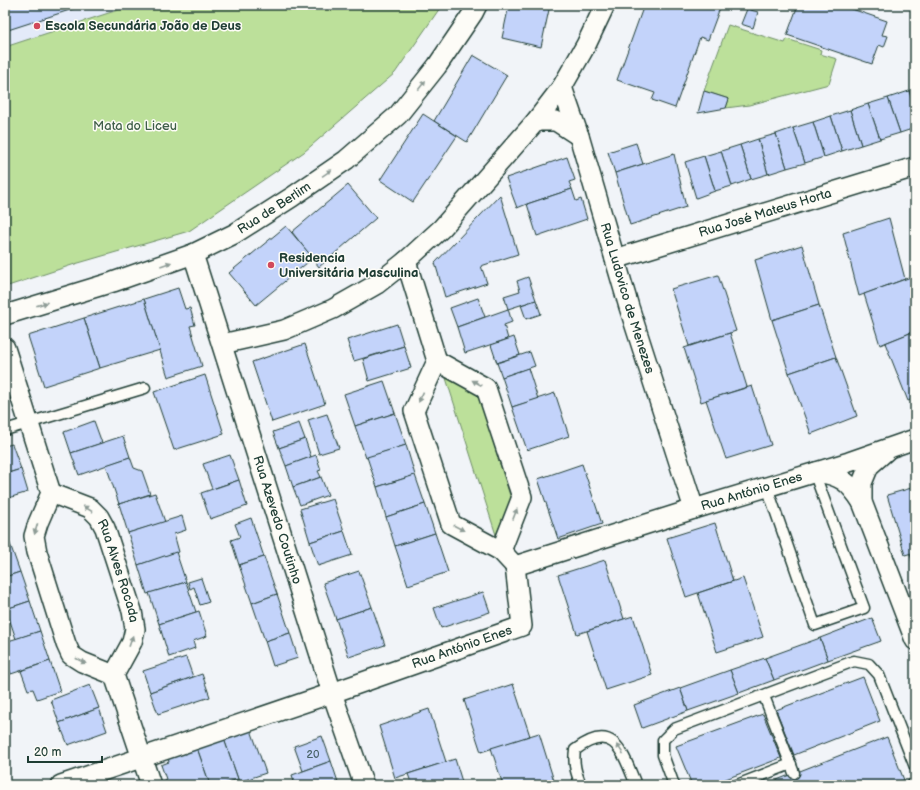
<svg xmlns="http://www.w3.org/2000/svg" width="920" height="790" font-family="'Balsamiq Sans',sans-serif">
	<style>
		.built { fill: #e3eaf9 }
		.green { fill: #bce09a; stroke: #6e8e67 }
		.building { fill: #c3d3fa; stroke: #1f3d34 }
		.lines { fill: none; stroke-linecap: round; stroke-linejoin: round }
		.lane-casing { stroke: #1f3d34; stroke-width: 13 }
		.street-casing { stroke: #1f3d34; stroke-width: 22 }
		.lane { stroke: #fdfcf7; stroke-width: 10 }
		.street { stroke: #fdfcf7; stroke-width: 19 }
		.oneway { fill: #8e9c96 }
		.poi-dot { fill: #d1495b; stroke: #fdfcf7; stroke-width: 1.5 }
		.labels { text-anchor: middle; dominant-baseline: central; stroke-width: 3; stroke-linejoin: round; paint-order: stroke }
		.number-label { font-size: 11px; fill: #486266 }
		.poi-label { font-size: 13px; font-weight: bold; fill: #1f3d34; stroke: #fdfcf7; text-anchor: start }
		.park-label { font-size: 13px; fill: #3e5e48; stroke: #fdfcf7 }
		.street-label { font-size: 13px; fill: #1f3d34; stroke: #fdfcf7 }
	</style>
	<rect width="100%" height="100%" fill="#f1f4f8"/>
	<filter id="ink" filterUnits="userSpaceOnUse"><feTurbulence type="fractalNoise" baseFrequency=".025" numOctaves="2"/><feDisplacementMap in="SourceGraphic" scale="8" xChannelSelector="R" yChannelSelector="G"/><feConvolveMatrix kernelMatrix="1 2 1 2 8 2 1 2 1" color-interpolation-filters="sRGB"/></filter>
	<g filter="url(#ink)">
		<!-- built -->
		<path class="built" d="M5,5H133L5,47Z"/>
		<!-- green -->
		<g class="green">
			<path d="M133,5H442L395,73L304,152L189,231L75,264L5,287V47Z"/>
			<path d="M728,25L785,43L787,39L821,50L820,54L837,59L829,84L749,105L726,108L729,99L704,91Z"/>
			<path d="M445,375L478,393L511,499L496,535Z"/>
		</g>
		<!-- building -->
		<g class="building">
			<path d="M5,5H85L5,31Z"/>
			<path d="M509,5H550L541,47L502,38Z"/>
			<path d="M644,5H721L708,40L700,37L675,108L652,100L655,93L617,80Z"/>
			<path d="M798,5H840L887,21L882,35L888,36L884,47L879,45L872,64L787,35Z"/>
			<path d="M747,9L758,12L753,28L741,24Z"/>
			<path d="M473,55L507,75L467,142L434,121Z"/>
			<path d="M915,89V110L909,91Z"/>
			<path d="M704,91L729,99L726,108L698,113Z"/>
			<path d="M909,91L915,110V128L900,133L888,98Z"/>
			<path d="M888,98L900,133L880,139L868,104Z"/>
			<path d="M868,104L880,139L861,145L850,110Z"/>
			<path d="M850,110L861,145L842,151L831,116Z"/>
			<path d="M423,114L457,136L413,202L380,180Z"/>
			<path d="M831,116L842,151L824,157L813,122Z"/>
			<path d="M813,122L824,157L805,163L793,128Z"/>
			<path d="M793,128L805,163L787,168L776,134Z"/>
			<path d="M776,134L787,168L768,174L758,139Z"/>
			<path d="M758,139L768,174L751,179L740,145Z"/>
			<path d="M636,143L643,164L615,173L608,152Z"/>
			<path d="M740,145L751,179L732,186L721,151Z"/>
			<path d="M721,151L732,186L715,191L704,156Z"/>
			<path d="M674,154L686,207L630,225L615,173Z"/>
			<path d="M704,156L715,191L696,198L685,162Z"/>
			<path d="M567,157L575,180L569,182L572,189L527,204L517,208L506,178Z"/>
			<path d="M348,185L376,218L319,267L292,232Z"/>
			<path d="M572,189L576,201L581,199L587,219L537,236L527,204Z"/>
			<path d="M500,195L518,254L481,266L487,283L445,297L435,263Z"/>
			<path d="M889,218L905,279L859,296L843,233Z"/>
			<path d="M286,226L313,258L256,305L229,273Z"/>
			<path d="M802,245L819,305L772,320L755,260Z"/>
			<path d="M718,275L736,331L689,346L671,289Z"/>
			<path d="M528,277L536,300L508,309L504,296L520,291L517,281Z"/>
			<path d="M911,277L915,287V331L880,345L864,294Z"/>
			<path d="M178,288L185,309L190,308L195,325L190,326L202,366L168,377L144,299Z"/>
			<path d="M478,298L485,317L457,327L450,308Z"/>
			<path d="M144,299L160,350L100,368L84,318Z"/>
			<path d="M536,300L541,314L526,319L521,305Z"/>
			<path d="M819,305L836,357L789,373L772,320Z"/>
			<path d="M508,309L512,322L504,325L508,339L465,353L457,327Z"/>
			<path d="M84,318L100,368L44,386L28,336Z"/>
			<path d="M397,324L404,346L354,361L347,340Z"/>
			<path d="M915,331V398L908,401L885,343Z"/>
			<path d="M730,333L747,387L701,402L684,348Z"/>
			<path d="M514,337L520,355L497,363L491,345Z"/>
			<path d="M305,344L325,404L272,422L252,362Z"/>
			<path d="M404,346L411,368L369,381L363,359Z"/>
			<path d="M530,352L535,366L502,377L497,363Z"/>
			<path d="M836,357L857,416L811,434L789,373Z"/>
			<path d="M528,368L538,399L512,407L502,377Z"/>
			<path d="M205,375L224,434L174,450L154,392Z"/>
			<path d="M384,381L395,413L355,426L344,394Z"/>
			<path d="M752,386L771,445L726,459L706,400Z"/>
			<path d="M555,393L569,436L527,450L512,407Z"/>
			<path d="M395,413L406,445L366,458L355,426Z"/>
			<path d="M327,414L339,448L319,454L308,420Z"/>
			<path d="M94,421L102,443L71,453L64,432Z"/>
			<path d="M299,423L305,439L279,448L273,432Z"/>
			<path d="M123,436L130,457L79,475L71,453Z"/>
			<path d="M305,439L311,457L286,466L279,448Z"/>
			<path d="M12,444L21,469L5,474V446Z"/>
			<path d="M406,445L415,475L377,487L367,457Z"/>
			<path d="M230,455L239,480L212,489L203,464Z"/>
			<path d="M316,455L321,470L318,471L321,477L293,487L286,466Z"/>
			<path d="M130,457L134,468L142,471L150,494L119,504L106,465Z"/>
			<path d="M582,464L602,524L558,539L538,479Z"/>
			<path d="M21,469L28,492L5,499V474Z"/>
			<path d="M415,475L425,504L386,517L377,487Z"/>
			<path d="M321,477L328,495L300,505L293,487Z"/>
			<path d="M239,480L247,506L210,519L201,493Z"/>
			<path d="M915,487V552L905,555L887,495Z"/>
			<path d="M155,493L165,522L128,533L119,504Z"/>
			<path d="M333,499L344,531L310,542L300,509Z"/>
			<path d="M425,504L435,533L395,546L386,517Z"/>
			<path d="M182,516L186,530L174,534L179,552L138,565L128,533Z"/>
			<path d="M251,518L264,557L239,565L231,540L240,537L235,524Z"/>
			<path d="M715,523L733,581L686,597L667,538Z"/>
			<path d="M5,529L9,541L5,542Z"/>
			<path d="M344,531L352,555L318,566L310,542Z"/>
			<path d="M435,533L448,572L408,585L395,546Z"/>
			<path d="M9,541L20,572L5,577V542Z"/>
			<path d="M176,552L186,582L147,594L138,565Z"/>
			<path d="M915,552V570L910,554Z"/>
			<path d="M264,557L277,594L252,603L239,565Z"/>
			<path d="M605,560L624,619L577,634L558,575Z"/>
			<path d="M359,571L372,607L336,619L323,583Z"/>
			<path d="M20,572L30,601L6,609L5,577Z"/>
			<path d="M201,578L209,602L200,605L194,587L190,589L188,582Z"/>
			<path d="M743,578L763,637L717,652L698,593Z"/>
			<path d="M186,582L196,612L159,624L149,593Z"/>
			<path d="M483,592L490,612L441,628L434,608Z"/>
			<path d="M277,594L290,633L265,641L252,603Z"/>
			<path d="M30,601L40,631L16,639L6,609Z"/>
			<path d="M372,607L385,645L349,657L336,619Z"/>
			<path d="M199,611L207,636L193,641L195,648L169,657L159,624Z"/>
			<path d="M633,616L652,675L606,690L587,631Z"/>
			<path d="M872,618L881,641L828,660L820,638Z"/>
			<path d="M40,631L50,661L11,674L5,657V642Z"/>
			<path d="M290,633L298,658L273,666L265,641Z"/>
			<path d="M820,638L828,660L774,680L765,658Z"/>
			<path d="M186,657L193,677L150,692L143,671Z"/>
			<path d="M765,658L774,680L739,693L730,670Z"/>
			<path d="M50,661L60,691L37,699L33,689L28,690L21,671Z"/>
			<path d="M730,670L739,693L688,711L680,688Z"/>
			<path d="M202,674L210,697L158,714L150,692Z"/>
			<path d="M863,677L880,721L794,755L776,710Z"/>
			<path d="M513,684L530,736L481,752L464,700Z"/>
			<path d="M90,685L99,708L59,723L51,700Z"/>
			<path d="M680,688L688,711L642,728L634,705Z"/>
			<path d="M99,708L107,731L68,745L59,723Z"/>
			<path d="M429,709L446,762L395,778L379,726Z"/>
			<path d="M763,714L781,758L710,785H692L676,746Z"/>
			<path d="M251,730L266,773L239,782L224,739Z"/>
			<path d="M539,733L555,784L551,785H503L491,748Z"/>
			<path d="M322,736L331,761L303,771L294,746Z"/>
			<path d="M887,737L904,780L890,785H764Z"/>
			<path d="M224,739L238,779L220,785H210L197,748Z"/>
			<path d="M197,748L210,785H163L162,781L166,779L161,765L169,762L168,758Z"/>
			<path d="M455,759L463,785H412L408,774Z"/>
			<path d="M331,761L339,785H295L292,775Z"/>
			<path d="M904,780L906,785H890Z"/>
		</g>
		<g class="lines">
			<!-- lane casing -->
			<g class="lane-casing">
				<g id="lane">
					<path d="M5,430L145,388"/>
					<path d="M767,487L815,625L864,608L814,472"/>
					<path d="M764,696L794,773"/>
					<path d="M581,785C576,773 573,763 575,750C614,720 623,753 636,785"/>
					<path d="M674,785L663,755V740L674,729L854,661L869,664L879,675L915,767"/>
					<path d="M737,785L791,764"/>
					<path d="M912,785L915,784"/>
				</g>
			</g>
			<!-- street casing -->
			<g class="street-casing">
				<g id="street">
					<path id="s1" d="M562,87L579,136L629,307L694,509"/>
					<path d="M536,121H556L579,136"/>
					<path id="s2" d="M193,254L332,693L364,785"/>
					<path id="s3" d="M615,259L915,167"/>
					<path d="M406,261L437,361"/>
					<path id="s4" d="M5,315L113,282L193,254L234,234L292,197L346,160L398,115L437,66L473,13L477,5"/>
					<path d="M222,344L284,330L333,309L377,284L406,261L442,228L536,121L562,87L586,45L605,5"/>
					<path d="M5,348L51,493L38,523L34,536L37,552L66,644L71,655L82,662L114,675"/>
					<path d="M437,361L414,411L451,524L501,551L515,566"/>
					<path d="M437,361L486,388L522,497L501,551"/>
					<path d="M886,451L869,466L862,483V502L915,640"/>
					<path d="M816,472C841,475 849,482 862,502"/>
					<path id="s5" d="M51,493L90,508L99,517L105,528L132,611L135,629L132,642L114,675L151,785"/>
					<path id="s6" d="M515,566L694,509L849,462L915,439"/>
					<path id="s7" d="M61,785L332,693L522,626L515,566"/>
				</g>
			</g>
			<!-- lane -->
			<use href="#lane" class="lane"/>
			<!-- street -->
			<use href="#street" class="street"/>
		</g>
		<!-- one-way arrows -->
		<defs><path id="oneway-solid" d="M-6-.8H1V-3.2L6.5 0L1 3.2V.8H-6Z"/></defs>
		<g class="oneway">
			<use href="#oneway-solid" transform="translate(422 85) rotate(-52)"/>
			<use href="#oneway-solid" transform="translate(327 173) rotate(-34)"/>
			<use href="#oneway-solid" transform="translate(166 264) rotate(-19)"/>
			<use href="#oneway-solid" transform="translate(42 304) rotate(-17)"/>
			<use href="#oneway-solid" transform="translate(477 383) rotate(-151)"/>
			<use href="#oneway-solid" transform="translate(421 397) rotate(115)"/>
			<use href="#oneway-solid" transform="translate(88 509) rotate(-148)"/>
			<use href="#oneway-solid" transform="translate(515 514) rotate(-69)"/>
			<use href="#oneway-solid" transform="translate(459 528) rotate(28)"/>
			<use href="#oneway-solid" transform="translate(36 529) rotate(106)"/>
			<use href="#oneway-solid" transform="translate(131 641) rotate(-71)"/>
			<use href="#oneway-solid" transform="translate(81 661) rotate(28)"/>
			<use href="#oneway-solid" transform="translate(620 749) rotate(-124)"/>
		</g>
	</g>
	<!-- markers -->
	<g class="poi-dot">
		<circle cx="37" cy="26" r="4"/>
		<circle cx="271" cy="265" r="4"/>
	</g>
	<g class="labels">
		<!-- number labels -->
		<g class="number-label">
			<text x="313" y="754">20</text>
		</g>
		<!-- poi labels -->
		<g class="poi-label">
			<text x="45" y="26">Escola Secundária João de Deus</text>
			<text x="279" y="258">Residencia<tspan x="279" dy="15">Universitária Masculina</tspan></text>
		</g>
		<!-- park labels -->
		<g class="park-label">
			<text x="135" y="126">Mata do Liceu</text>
		</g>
		<!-- street labels -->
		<g class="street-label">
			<text stroke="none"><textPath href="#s4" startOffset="291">Rua de Berlim</textPath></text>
			<text stroke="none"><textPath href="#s3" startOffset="157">Rua José Mateus Horta</textPath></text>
			<text stroke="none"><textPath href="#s1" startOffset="221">Rua Ludovico de Menezes</textPath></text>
			<text stroke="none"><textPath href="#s6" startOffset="248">Rua António Enes</textPath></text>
			<text stroke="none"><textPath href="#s2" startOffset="279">Rua Azevedo Coutinho</textPath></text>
			<text stroke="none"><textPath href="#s5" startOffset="112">Rua Alves Rocada</textPath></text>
			<text stroke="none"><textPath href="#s7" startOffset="424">Rua António Enes</textPath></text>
		</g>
	</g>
	<!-- margin -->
	<rect width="920" height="790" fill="none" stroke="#fdfcf7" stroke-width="20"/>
	<rect x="10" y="10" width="900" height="770" fill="none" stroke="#1f3d34" stroke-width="1.5" filter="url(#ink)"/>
	<!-- scale -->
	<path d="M28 756v6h74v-6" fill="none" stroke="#1f3d34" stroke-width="2"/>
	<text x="34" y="756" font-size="12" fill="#1f3d34" stroke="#fdfcf7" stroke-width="3" paint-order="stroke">20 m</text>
</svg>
